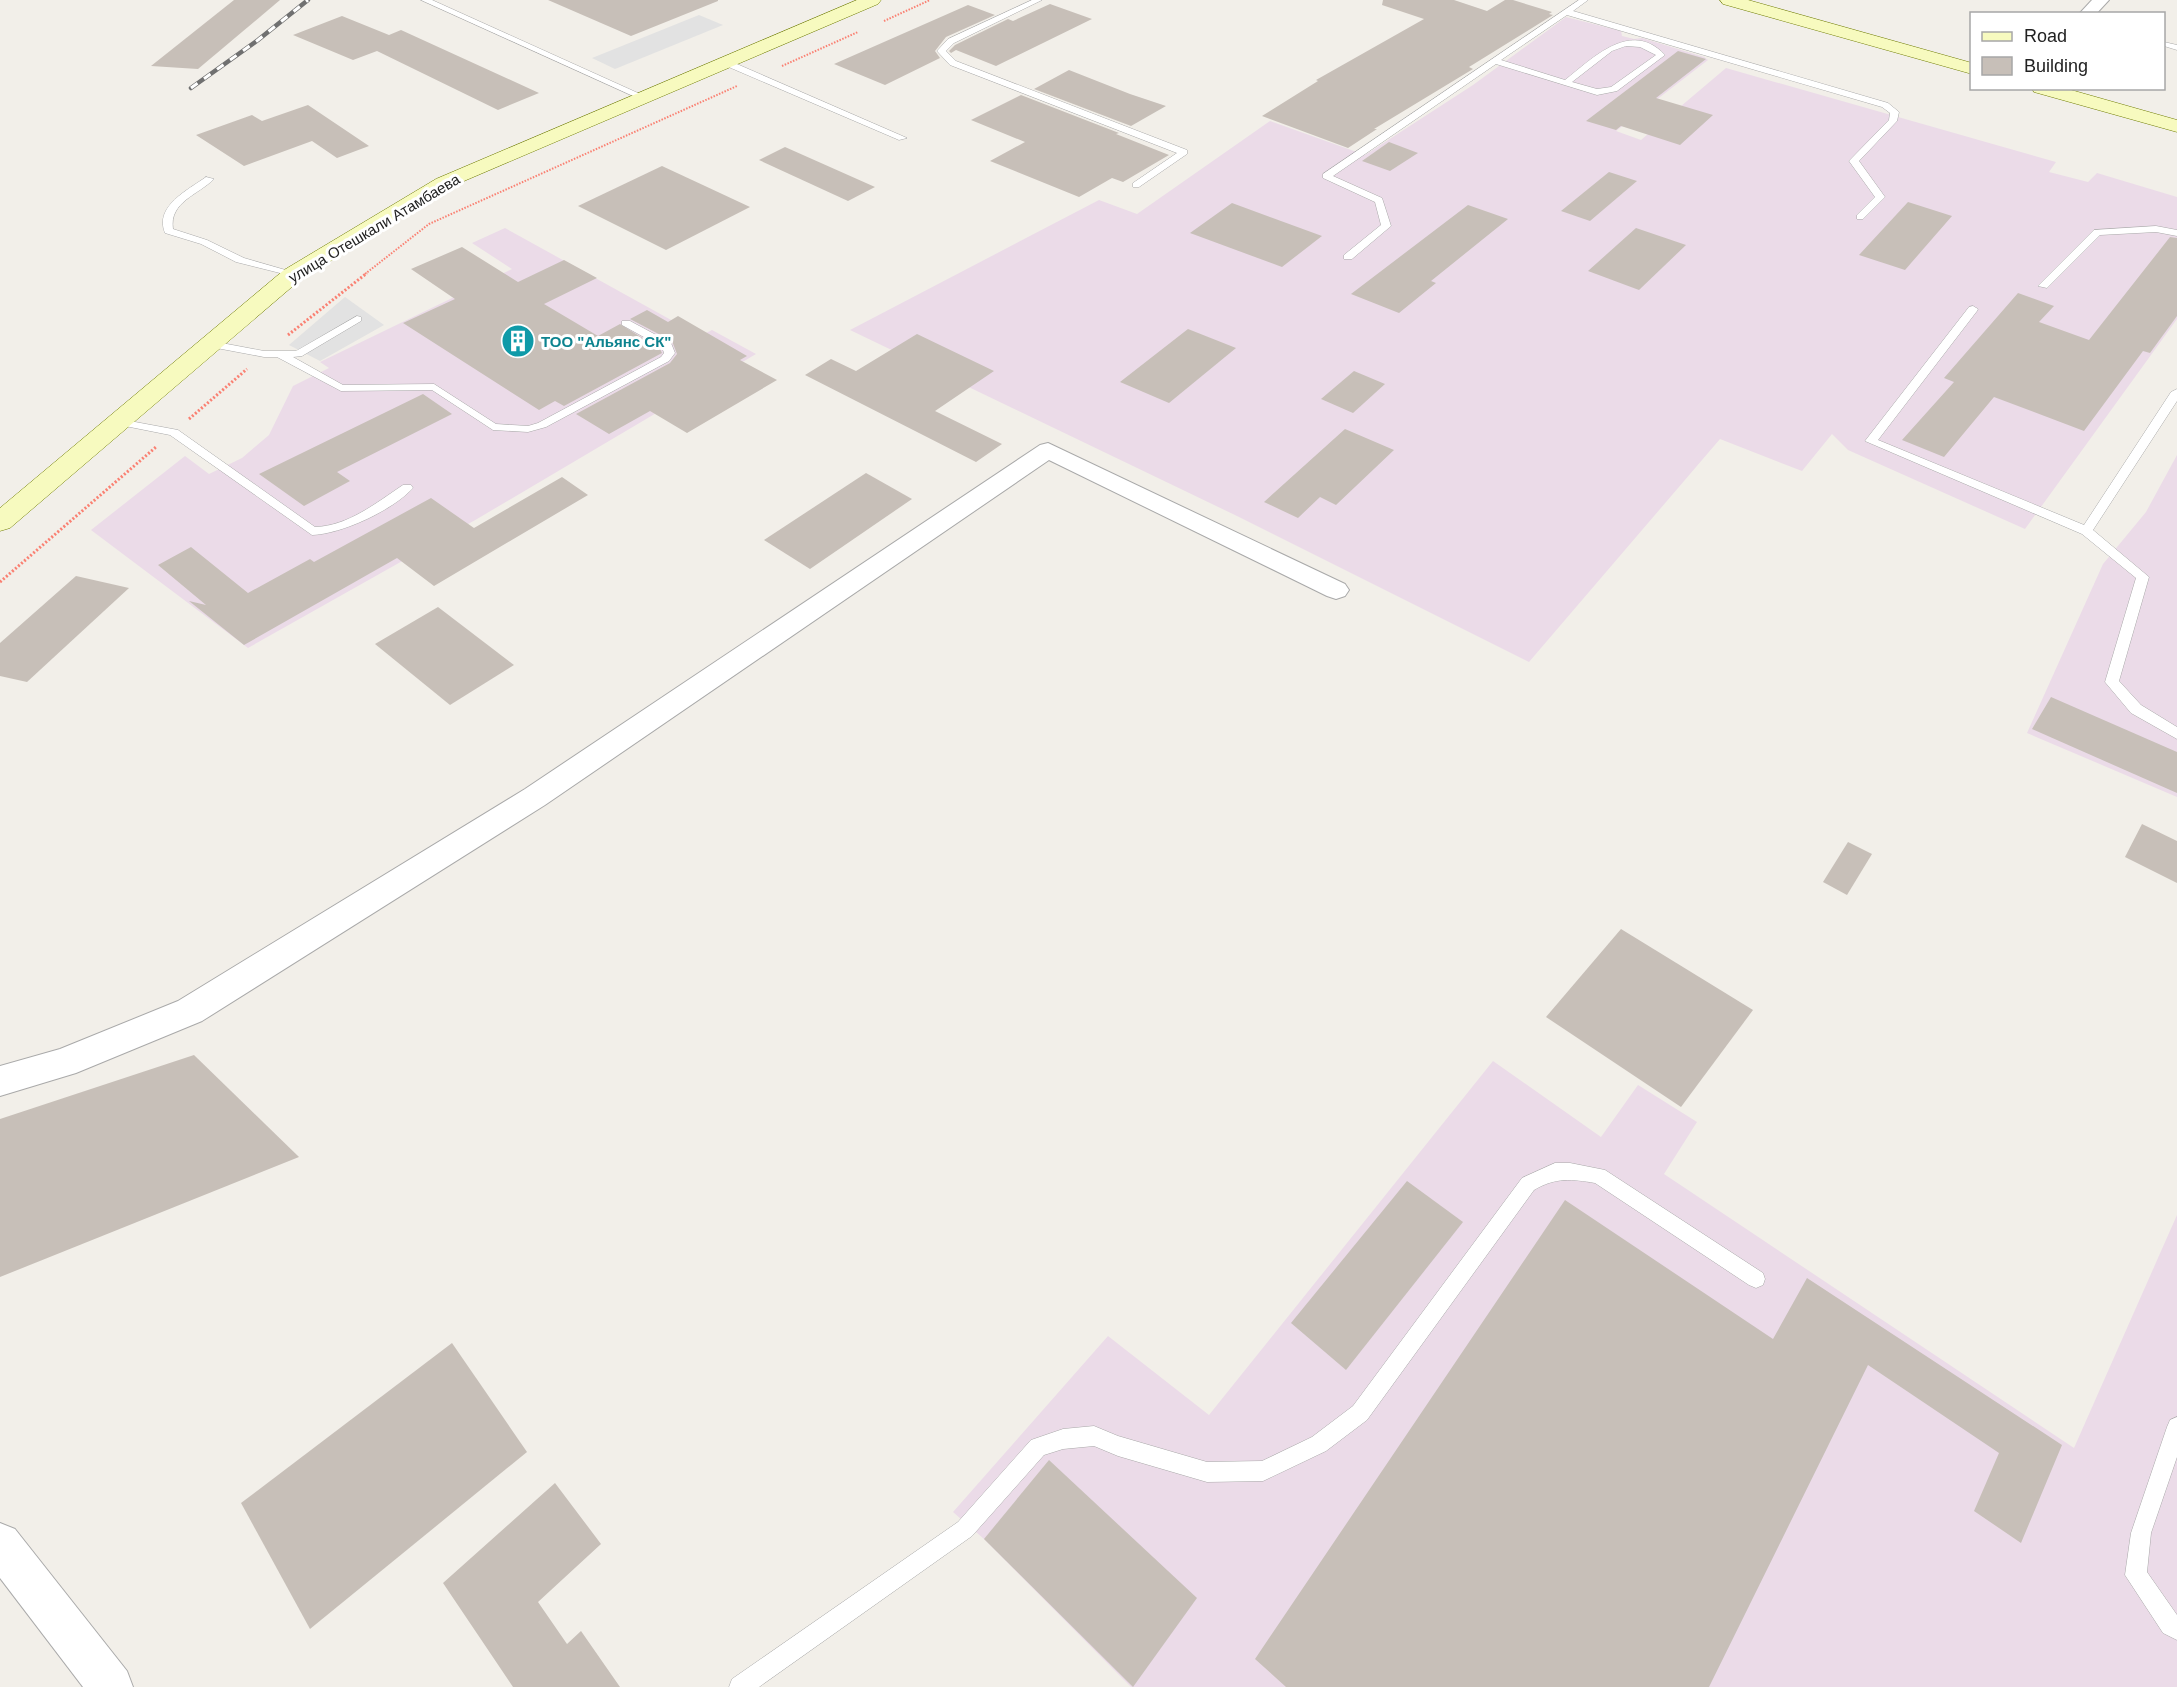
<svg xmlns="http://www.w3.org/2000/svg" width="2177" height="1687" font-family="Arial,sans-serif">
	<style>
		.industrial { fill: #ebdbe8 }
		.parking { fill: #e2e2e2 }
		.building { fill: #c7bfb8 }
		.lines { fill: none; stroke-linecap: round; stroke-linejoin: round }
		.lane-casing { stroke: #a9a9a9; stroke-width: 1 }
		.street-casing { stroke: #a9a9a9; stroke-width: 2 }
		.secondary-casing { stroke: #707d05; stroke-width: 1 }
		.path-far1 { stroke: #fa8072; stroke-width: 2; stroke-dasharray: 1.5 1.5; stroke-linecap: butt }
		.path { stroke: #fa8072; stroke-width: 3; stroke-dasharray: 2 2; stroke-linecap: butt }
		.lane { fill: #fff; fill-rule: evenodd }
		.street { fill: #fff; fill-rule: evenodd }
		.secondary { fill: #f7fabf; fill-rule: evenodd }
		.rail-casing { stroke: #707070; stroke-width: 4.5 }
		.rail { stroke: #fff; stroke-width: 3; stroke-dasharray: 8; stroke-linecap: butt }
		.labels { text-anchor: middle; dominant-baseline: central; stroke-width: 6; stroke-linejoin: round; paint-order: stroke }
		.far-street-label { font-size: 15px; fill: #222; stroke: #fff }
		.far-culture-label { font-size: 15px; font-weight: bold; fill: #0d838f; stroke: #fff; text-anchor: start }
	</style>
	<rect width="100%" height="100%" fill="#f2efe9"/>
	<!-- industrial -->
	<g class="industrial">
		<path d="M1566,17L1621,31L1622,36L1634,39L1642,38L1704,57L1708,60L1616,131L1641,140L1726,68L2056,162L2049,172L2088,182L2097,173L2177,197V319L2025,529L1848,450L1832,434L1802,471L1720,439L1529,662L1237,516L850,330L1099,200L1137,214L1270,121L1365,155L1473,85Z"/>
		<path d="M505,228L700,336L712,330L756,354L477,519L248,648L91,530L185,456L209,474L242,458L269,435L293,386L329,368L320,362L512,269L472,243Z"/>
		<path d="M2177,455V797L2027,733L2103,564L2146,512Z"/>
		<path d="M1493,1061L1601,1137L1638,1085L1697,1122L1664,1174L2074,1448L2177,1215V1687H1131L984,1539L953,1512L1108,1336L1209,1415Z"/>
	</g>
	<!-- parking -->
	<g class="parking">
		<path d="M699,15L723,25L615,69L592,58Z"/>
		<path d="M345,297L384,325L320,361L289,345Z"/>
	</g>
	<!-- building -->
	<g class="building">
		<path d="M234,0H280L198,69L151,66Z"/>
		<path d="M548,0H718V1L631,36Z"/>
		<path d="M1383,0H1454L1487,11L1505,0H1513L1552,12L1549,14L1553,15L1469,67L1473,69L1374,129H1377L1348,148L1262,116L1318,81L1316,80L1424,19L1382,5Z"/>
		<path d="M1050,4L1092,19L996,66L956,50L951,53L949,51L955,45L1008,19L1013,21Z"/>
		<path d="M968,5L995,15L946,37L935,51L940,58L885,85L834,64Z"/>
		<path d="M342,16L389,35L401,30L539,93L498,110L377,51L353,60L293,35Z"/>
		<path d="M1678,51L1706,59L1656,98L1713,115L1680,145L1621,126L1616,130L1586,121Z"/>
		<path d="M1069,70L1130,94L1166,106L1131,126L1034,89Z"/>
		<path d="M1021,95L1119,133L1116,134L1169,155L1123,182L1112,178L1079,197L990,161L1025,142L971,120Z"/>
		<path d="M308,105L369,146L337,158L312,141L244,166L196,135L252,115L262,121Z"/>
		<path d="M1389,142L1418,153L1390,171L1362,161Z"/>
		<path d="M785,147L875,187L848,201L759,160Z"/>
		<path d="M662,166L705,186L750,207L666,250L578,206Z"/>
		<path d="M1609,172L1637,181L1590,221L1561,211Z"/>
		<path d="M1908,202L1952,216L1905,270L1859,255Z"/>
		<path d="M1232,203L1322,236L1282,267L1190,233Z"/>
		<path d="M1468,205L1508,219L1431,281L1436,283L1399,313L1351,294Z"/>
		<path d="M1636,228L1686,245L1639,290L1588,271Z"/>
		<path d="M2170,237L2177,238V316L2150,353L2143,351L2084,431L1994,397L1944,457L1902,440L1954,382L1944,378L2018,293L2054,306L2039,322L2089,340Z"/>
		<path d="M462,247L518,282L564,260L597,278L544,304L598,336L620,324L660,349L662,353L564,406L555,401L539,410L403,323L455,299L411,269Z"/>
		<path d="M647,310L668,322L678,316L747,356L740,360L777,380L687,433L650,411L609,434L576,414L670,363L677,354L672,341L630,319Z"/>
		<path d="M1188,329L1236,348L1169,403L1120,382Z"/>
		<path d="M917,334L994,371L935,411L1002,444L976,462L805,375L831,359L856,371Z"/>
		<path d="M1354,371L1385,384L1353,413L1321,399Z"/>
		<path d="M423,394L452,414L337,472L350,481L304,506L259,474Z"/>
		<path d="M1345,429L1394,450L1336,505L1320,497L1298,518L1264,502Z"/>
		<path d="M866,473L912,499L810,569L764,540Z"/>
		<path d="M562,477L588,495L434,586L397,558L244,645L189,601L206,605L158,565L191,547L248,593L310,559L314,562L431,498L474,528Z"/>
		<path d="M76,576L129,588L27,682L0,676V643Z"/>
		<path d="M438,607L514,665L450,705L375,644Z"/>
		<path d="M2051,697L2177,752V793L2032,729Z"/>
		<path d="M2142,824L2177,841V883L2125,857Z"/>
		<path d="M1848,842L1872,854L1847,895L1823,882Z"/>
		<path d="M1621,929L1753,1010L1681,1107L1546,1017Z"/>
		<path d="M194,1055L299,1157L0,1277V1119Z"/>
		<path d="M1407,1181L1463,1222L1346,1370L1291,1323Z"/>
		<path d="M1565,1200L1773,1339L1807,1278L2062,1445L2021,1543L1974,1511L1999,1453L1868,1365L1709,1687H1286L1255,1659Z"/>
		<path d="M452,1343L527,1452L310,1629L241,1503Z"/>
		<path d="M1049,1460L1197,1598L1133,1687L984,1539Z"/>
		<path d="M555,1483L601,1544L538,1602L567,1644L581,1631L620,1687H513L443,1583Z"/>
	</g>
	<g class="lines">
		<!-- lane casing -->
		<g class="lane-casing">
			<g id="lane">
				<path d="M421,0H432L649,98L642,100Z"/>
				<path d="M1032,0H1042L954,43L946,51L956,61L1187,150V154L1139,187H1133V183L1177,153L950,65L937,51L948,39Z"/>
				<path d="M1579,0H1588L1573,11L1888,103L1899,112L1897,121L1859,161L1885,197L1863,219H1857V215L1875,197L1849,161L1889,120L1890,113L1882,107L1567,15L1501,60L1565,80C1593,58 1631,19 1665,55L1617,91L1597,95L1496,64L1333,176L1382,198L1391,226L1352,259H1344V255L1381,225L1375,202L1323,178V174ZM1626,46L1640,47L1656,55L1611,87L1597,89L1572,82L1612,51Z"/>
				<path d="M2164,42L2177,45V50L2164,46Z"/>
				<path d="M724,61H730L907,138L899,140L724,65Z"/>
				<path d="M206,177L214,179C198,195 169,202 173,229L207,240L244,258L296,273V277L236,262L201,244L165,233C154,206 188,190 206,177Z"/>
				<path d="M2156,226L2177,230V236L2156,232L2100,235L2047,288L2038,286L2094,230Z"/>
				<path d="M1973,306L1978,309L1977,311L1878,440L2084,525L2171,392L2177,389V401L2093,530L2149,577L2119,681L2141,705L2177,727V739L2131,713L2105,682L2136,578L2082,534L1865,441L1969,307Z"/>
				<path d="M357,316L361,317V321L302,356L293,357L343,385L434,384L496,424L528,426L538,423L661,357L664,353L662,347L622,325V321H630L671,343L675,353L669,361L546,427L528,432L493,430L432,390L341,391L277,357H264L211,347L206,344L211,341L264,351H296Z"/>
				<path d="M119,419L178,430L315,527C348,526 376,503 403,485H411L413,488C393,510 342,534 312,535L170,435L115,424L113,422Z"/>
				<path d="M1555,1163H1570L1605,1170L1763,1273L1765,1279L1763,1285L1756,1288L1749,1285L1595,1183C1572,1179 1556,1177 1534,1190L1367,1420L1326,1451L1263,1481L1207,1482L1118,1456L1094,1446L1063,1449L1044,1455L972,1536L759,1687H729L732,1679L958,1522L1031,1440L1063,1429L1094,1426L1118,1436L1207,1462L1262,1461L1312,1437L1353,1406L1522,1178Z"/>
				<path d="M2177,1417V1457L2151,1533L2147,1572L2177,1615V1640L2163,1633L2125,1575L2131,1533L2167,1427L2170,1420Z"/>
			</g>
		</g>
		<!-- street casing -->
		<g class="street-casing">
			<g id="street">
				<path d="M2092,0H2109L2096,14H2079Z"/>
				<path d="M1048,443L1345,584L1349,590L1345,596L1336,599L1327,596L1049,460L545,805L202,1021L76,1073L0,1096V1066L60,1049L178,1001L525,789L1040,445Z"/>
				<path d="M0,1523L15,1529L127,1671L133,1687H83L0,1578Z"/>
			</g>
		</g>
		<!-- secondary casing -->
		<g class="secondary-casing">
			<g id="secondary">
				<path d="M857,0H881L878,4L450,187L300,280L10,528L0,531V508L284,270L436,179Z"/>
				<path d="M1720,0H1748L1972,63V74L1723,4Z"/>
				<path d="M2032,88H2064L2177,120V132L2034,92Z"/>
			</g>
		</g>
		<!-- path-far1 -->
		<g class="path-far1">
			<path d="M884,21L930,0"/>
			<path d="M782,66L858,32"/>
			<path d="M365,274L429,224L737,86"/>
		</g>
		<!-- path -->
		<g class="path">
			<path d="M288,335L367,273"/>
			<path d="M189,419L247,369"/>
			<path d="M0,582L156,447"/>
		</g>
		<!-- lane -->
		<use href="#lane" class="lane"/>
		<!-- street -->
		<use href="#street" class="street"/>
		<!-- secondary -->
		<use href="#secondary" class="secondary"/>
		<!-- rail casing -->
		<g class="rail-casing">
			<path id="rail" d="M191,88L258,40L308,0"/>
		</g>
		<!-- rail -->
		<use href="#rail" class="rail"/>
	</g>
	<!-- icons -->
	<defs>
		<g id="building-disc" transform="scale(1.725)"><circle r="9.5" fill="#0f9aa8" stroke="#fff"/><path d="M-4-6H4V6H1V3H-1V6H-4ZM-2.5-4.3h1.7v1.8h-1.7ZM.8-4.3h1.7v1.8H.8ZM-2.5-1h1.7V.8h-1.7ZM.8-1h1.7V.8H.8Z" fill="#fff"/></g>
	</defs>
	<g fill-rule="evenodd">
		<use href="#building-disc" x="518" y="341"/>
	</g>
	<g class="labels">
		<!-- far-street labels -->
		<g class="far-street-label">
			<text transform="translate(374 228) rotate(-31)">улица Отешкали Атамбаева</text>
		</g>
		<!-- far-culture labels -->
		<g class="far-culture-label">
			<text x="541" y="341">ТОО "Альянс СК"</text>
		</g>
	</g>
	<!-- legend -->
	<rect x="1970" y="12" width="195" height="78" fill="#ffffff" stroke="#a7a7a7" stroke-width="1.5"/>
	<rect x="1982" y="32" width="30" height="9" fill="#f7fabf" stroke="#a7a7a7" stroke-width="1.5"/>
	<text x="2024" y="42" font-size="18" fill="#222222">Road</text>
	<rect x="1982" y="57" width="30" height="18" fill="#c7bfb8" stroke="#a7a7a7" stroke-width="1.5"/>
	<text x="2024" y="72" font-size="18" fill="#222222">Building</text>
</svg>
